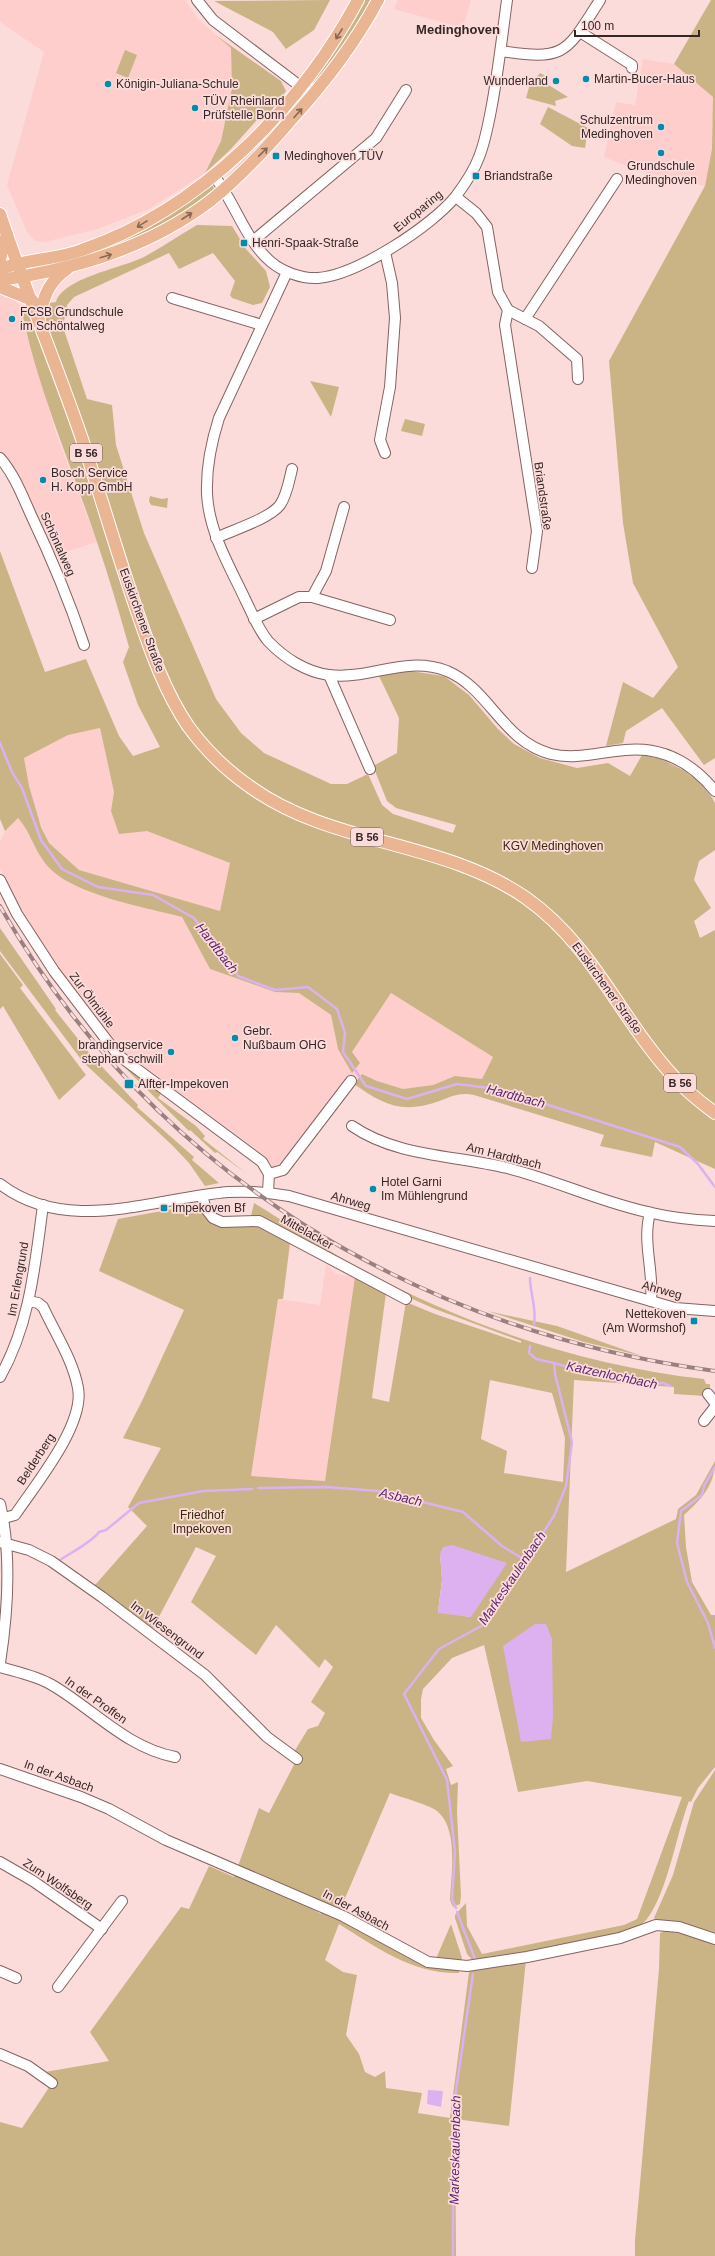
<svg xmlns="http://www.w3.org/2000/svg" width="715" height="2256" font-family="Arial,sans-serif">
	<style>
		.built { fill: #fdcecc }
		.green { fill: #cab485; fill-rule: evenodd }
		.water { fill: #ddb0ef }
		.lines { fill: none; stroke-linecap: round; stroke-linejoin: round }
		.stream { stroke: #ddb0ef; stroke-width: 2.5 }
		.minor-casing { stroke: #846362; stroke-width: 12 }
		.major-casing { stroke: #fff; stroke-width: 14 }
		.minor { stroke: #fff; stroke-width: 10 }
		.major { stroke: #e9b592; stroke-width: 12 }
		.rail-casing { stroke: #988180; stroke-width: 4 }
		.rail { stroke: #fcdcdb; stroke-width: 2.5; stroke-dasharray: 8; stroke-linecap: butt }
		.oneway { stroke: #876757 }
		.poi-dot { fill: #008caa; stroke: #fcdcdb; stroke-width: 1.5 }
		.labels { text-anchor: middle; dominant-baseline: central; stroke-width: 3.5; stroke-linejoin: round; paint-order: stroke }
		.shield { fill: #fcdcdb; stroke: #715d5d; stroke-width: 1 }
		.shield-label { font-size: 11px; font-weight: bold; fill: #362727 }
		.poi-label { font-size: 12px; fill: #362727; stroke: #fcdcdb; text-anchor: start }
		.street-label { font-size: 12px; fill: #362727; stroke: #fcdcdb }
		.park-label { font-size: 12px; fill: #382a09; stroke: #fcdcdb }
		.neighbourhood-label { font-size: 13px; font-weight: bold; fill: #362727; stroke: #fcdcdb }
		.water-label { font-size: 13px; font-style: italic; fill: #5c266f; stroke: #fcdcdb }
	</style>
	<rect width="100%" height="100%" fill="#fcdcdb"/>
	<!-- built -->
	<g class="built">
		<path d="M0,0H185L198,19L231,48L232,88L221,141L205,173L149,209L98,229L44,242L35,241L27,232L7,185L44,52L0,22Z"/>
		<path d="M398,0H471L463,28L394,9Z"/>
		<path d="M643,59L674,64L713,97L712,149L705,186L636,170L604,157L616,102L635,105Z"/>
		<path d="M0,283L21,307L26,332L57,436L97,542L53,556L0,455Z"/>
		<path d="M100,728L114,792L111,811L147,831L231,863L220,911L79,870L49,843L37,816L29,786L24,758L68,735Z"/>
		<path d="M18,818L92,892L182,917L210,969L275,992L299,993L331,1015L338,1049L352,1052L391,993L493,1057L482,1079L455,1076L433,1085L403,1089L377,1081L362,1074L278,1172L259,1151L117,1047L60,972L22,914L0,869V842L5,831Z"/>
		<path d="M326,1264L336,1274L355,1277L325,1481L251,1476L278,1299L320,1305Z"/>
	</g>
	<!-- green -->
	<g class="green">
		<path d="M330,0L314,30L286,49L273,32L214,1Z"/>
		<path d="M364,0H371L347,42L317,82L312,83Z"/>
		<path d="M711,0H715V758L704,765L662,708L626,731L623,743L606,746L623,682L653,698L678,667L633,583L623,523L609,361L705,186L712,149L713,97L674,64Z"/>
		<path d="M217,36L281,81L286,91L272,110L257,120L230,150L205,173L221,141L232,88L231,48Z"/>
		<path d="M125,50L137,55L128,78L116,73Z"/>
		<path d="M540,73L546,76L544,79L548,82L547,84L568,97L555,101L556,106L526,98L530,84Z"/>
		<path d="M300,97C295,111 240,170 226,178L264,140L270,130Z"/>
		<path d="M548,107L588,128L585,148L572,146L540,124Z"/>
		<path d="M210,186H213L214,189C184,214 147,235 110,250C97,255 82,258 68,261C97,252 126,242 152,226C173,215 190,199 210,186Z"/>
		<path d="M197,225L232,226L246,249L266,271L270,287L262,303L253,305L232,298L230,295L235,281L213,253L179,269L169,253L74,297L67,305L63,327L87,399L112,405L116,445L144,533L216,699L241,733L264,753L331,784H347L368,774L382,805L393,814L453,833L456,825L396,808L387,801L373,766L397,753L399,718L379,676L410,671L444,676L469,695L498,729L514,744L540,758L577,768L608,763L630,776L642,755L661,759L683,770L698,781L711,796L715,803V850L699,861L694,880L711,908L694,921L700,938L715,930V1169L655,1142L652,1157L600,1146L604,1135L474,1095C454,1091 446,1101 426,1105C396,1112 378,1101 354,1084L362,1074L377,1081L403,1089L433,1085L455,1076L482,1079L493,1057L391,993L352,1052L360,1063L352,1073L338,1049L331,1015L299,993L275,992L210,969L182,917C144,907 68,894 45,863C34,849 30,831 18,818L5,831L0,819V551L45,672L86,659L119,736L133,756L160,747L138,705L123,662L129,647C119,612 109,577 97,542C71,464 37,388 21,307L56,302C63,278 122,268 144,257C162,247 180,235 197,225ZM100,728L114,792L111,811L119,834L147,831L230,863L220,911L79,870L49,843L41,827L29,786L24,758L68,735Z"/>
		<path d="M310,381L339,387L331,417Z"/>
		<path d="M405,419L425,424L422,436L401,431Z"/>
		<path d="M150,496L162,499L168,498L167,508L151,505L149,501Z"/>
		<path d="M0,928L56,1009L55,1010L90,1054L138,1105L137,1107L194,1157L192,1160L219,1183L205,1186L189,1163L173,1146L83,1062L0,951Z"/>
		<path d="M0,954L23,985L20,988L86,1075L59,1100L3,1006L0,1009Z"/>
		<path d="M114,1057L162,1092L158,1098L196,1126L205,1136L203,1139L247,1174L217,1152L215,1153L190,1130L189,1131Z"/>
		<path d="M254,1203C287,1223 318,1245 352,1264C460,1324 581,1365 704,1379L706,1384H710V1391L705,1396L674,1394V1387L574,1380L566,1572L676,1519L678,1509L696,1495L715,1461C715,1485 701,1500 684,1515L686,1547L692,1582L711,1615H715V1767L698,1788L691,1802L689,1801C676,1835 668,1891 647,1919C631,1941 505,1956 474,1962L467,1954L455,1918V1915L466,1903L467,1926L482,1954L624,1925L637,1919L682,1797L587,1781L518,1792L484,1645L452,1658L423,1689L421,1699V1718L434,1740L453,1766L446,1769L451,1785L458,1782L457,1812L461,1896L460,1904L453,1907L450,1900C451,1874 459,1829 437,1811C430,1805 400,1797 390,1793L340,1910L312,1901L310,1908L321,1914L320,1910L387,1945L459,1969V1973C413,1974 377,1948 339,1924L325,1960L343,1972L357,1975L346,2035L359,2054L365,2072L375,2077L385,2071L386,2088L422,2093L418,2113L450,2118L469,1972L475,1968L526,1960L509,2126L455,2119L456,2256H0V2122L22,2128L52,2083L45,2072L109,2061L90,2032L181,1907L189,1909L209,1866L234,1877L259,1808L269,1813L299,1755L294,1752L308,1729L318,1726L325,1713L311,1702L333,1667L325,1659L319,1668L276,1625L256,1655L191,1602L216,1556L196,1547L153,1628L95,1585L147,1526L128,1507L161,1448L123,1438L142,1401L184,1310L99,1271L118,1219L195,1205L211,1222L258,1224L290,1243L283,1299H278L251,1476L325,1481L355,1277L386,1293L372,1398L389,1402L406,1302L435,1314L521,1343V1341L435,1309L390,1289L267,1219L251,1216ZM490,1380L552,1393L565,1438L563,1482L504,1473L507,1451L481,1439ZM440,1554L471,1617L438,1612L442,1579Z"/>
		<path d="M487,1311L557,1326L642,1356L584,1342Z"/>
		<path d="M715,1770V1935L657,1920L654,1918L673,1875L694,1802Z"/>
		<path d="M451,1924L462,1958L461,1961H435Z"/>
		<path d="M667,1930L715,1943V2256H635V2240L659,1969L660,1933Z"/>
	</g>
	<!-- water -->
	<g class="water">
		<path d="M452,1545L507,1563L471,1617L438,1613L442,1579L440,1554L443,1547Z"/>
		<path d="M535,1624H546L552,1639L553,1717L551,1739L521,1742L503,1646Z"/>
		<path d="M428,2090L443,2091L441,2107L427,2104Z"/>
	</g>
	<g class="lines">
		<!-- stream -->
		<g class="stream">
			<path d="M0,743L12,772L22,788L41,840L62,869L98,887L153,895L194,918L238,976L275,990L308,987L337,1009L345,1033L343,1052L366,1086L407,1099L457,1084L498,1089L680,1147L698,1164L715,1187"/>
			<path d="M530,1278C530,1294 537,1308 534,1324"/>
			<path d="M554,1363L586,1372L613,1376L644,1384L663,1383L670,1386"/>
			<path d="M715,1467L704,1486L702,1495L681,1511L677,1543L687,1582L708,1623L715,1648"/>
			<path d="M258,1488L326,1487L378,1491L463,1512L502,1546L525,1560"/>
			<path d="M60,1560C72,1552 92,1542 99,1532L106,1530L139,1503L203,1491L252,1489"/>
			<path d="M456,1908L452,1899L455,1852L447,1780L404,1694L439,1649L483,1625L554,1516L566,1486L572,1442L555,1374L554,1363L536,1359L529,1353L530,1346"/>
			<path d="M457,1912L475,1959"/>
			<path d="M453,2256V2111L473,1974"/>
		</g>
		<!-- minor casing -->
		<g class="minor-casing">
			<g id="minor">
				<path d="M197,0L213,20L313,96"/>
				<path d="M580,32L632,65V68"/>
				<path d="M501,51C566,61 566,53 600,0"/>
				<path d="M214,176C235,202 245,240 271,262C283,272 302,279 318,278C357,275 432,226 456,196C465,184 474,171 479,157C485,142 488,126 491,110C498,74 502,37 507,0"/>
				<path d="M456,197L476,213L487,227L498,292L508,310L505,325L537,531L532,568"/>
				<path d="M253,241L376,138L406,90"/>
				<path d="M385,252L392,283L395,318L390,387L380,440L385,453"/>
				<path d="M287,272L219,418C211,443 206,467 207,494C209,532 229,565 245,599C252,613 258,629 268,641C284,658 306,672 329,675C370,680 405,655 447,671C490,689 502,741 551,754C575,760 600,752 625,750C662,746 692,763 715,791"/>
				<path d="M172,298L262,325"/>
				<path d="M508,310L539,326L577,359L578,379"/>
				<path d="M525,319L617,179"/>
				<path d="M0,458C14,474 22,495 31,515C51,557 69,600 84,645"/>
				<path d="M216,538C233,530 269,519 280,505C287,495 289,481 292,469"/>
				<path d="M312,597L326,571L344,507"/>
				<path d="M254,619L299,597H312L390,620"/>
				<path d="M329,675L370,769"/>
				<path d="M0,880L17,914L54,971L118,1055L262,1162L269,1174L268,1192"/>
				<path d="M352,1126C397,1157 455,1155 507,1168C556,1180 602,1203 652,1213C673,1218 694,1220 715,1221"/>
				<path d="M269,1174L283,1170L351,1081"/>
				<path d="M0,1184C68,1236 153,1198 228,1192C249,1191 268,1192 289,1196L675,1308L715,1311"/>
				<path d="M202,1196L206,1209L213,1218L222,1222L259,1221L406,1299"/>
				<path d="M650,1213C642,1242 654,1271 651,1301"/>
				<path d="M0,1377C30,1324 35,1265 43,1205"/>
				<path d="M708,1394L715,1403"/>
				<path d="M704,1421L715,1407"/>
				<path d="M0,1504C12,1555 8,1611 0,1663"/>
				<path d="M4,1518L15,1515C35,1485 85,1425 78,1388C73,1360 55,1333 43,1307L38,1303L29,1301"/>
				<path d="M0,1542L29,1550L51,1561L102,1597L205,1675L267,1737L297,1759"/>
				<path d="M0,1667C17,1672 37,1676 52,1685C93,1709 127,1748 175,1757"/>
				<path d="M0,1769L81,1797L109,1809L166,1840L343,1916L428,1962L467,1966L527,1957L620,1938L656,1925L679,1927L715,1939"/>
				<path d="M0,1862L33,1881L102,1929"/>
				<path d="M0,1971L16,1978"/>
				<path d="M58,1987L122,1901"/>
				<path d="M0,2054L28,2066L52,2083"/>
			</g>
		</g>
		<!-- major casing -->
		<g class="major-casing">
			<g id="major">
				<path d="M0,214C25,290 56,363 82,439C101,497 118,556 138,614C151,652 165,692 188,726C204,748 226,770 249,786C331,846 443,840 526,898C594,946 620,1019 674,1077C686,1091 700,1102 715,1113"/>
				<path d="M0,259L7,234"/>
				<path d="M0,269C26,259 56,260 82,250C200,210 300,108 358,0"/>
				<path d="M0,280C75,269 148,248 210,201C239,178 265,150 289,122C323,85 354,45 378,0"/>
				<path d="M0,287L32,300"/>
				<path d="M39,317C44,296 49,281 67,269"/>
			</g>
		</g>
		<!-- minor -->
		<use href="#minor" class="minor"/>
		<!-- major -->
		<use href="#major" class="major"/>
		<!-- rail casing -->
		<g class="rail-casing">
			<path id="rail" d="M0,906C151,1173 415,1330 715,1371"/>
		</g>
		<!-- rail -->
		<use href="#rail" class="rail"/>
	</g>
	<!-- one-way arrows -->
	<defs><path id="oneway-shaft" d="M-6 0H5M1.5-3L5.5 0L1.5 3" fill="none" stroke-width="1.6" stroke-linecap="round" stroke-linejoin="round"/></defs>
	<g class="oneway">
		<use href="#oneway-shaft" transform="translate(339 34) rotate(122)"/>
		<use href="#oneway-shaft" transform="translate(298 113) rotate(-48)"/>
		<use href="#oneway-shaft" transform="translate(263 152) rotate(-44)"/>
		<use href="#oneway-shaft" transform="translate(187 216) rotate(-33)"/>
		<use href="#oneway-shaft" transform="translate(142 224) rotate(148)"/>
		<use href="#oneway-shaft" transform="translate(106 256) rotate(-17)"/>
	</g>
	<!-- markers -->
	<g class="poi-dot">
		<circle cx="586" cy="79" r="4"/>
		<circle cx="556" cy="81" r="4"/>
		<circle cx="108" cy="84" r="4"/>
		<circle cx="195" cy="108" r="4"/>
		<circle cx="661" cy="127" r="4"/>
		<circle cx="661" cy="153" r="4"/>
		<rect x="272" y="152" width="8" height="8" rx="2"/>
		<rect x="472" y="172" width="8" height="8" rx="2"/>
		<rect x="240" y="239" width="8" height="8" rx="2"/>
		<circle cx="12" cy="319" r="4"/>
		<circle cx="43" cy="480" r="4"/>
		<circle cx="235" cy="1038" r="4"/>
		<circle cx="171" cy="1052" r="4"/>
		<rect x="124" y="1079" width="10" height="10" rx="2"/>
		<circle cx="373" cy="1189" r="4"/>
		<rect x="160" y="1204" width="8" height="8" rx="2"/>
		<rect x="690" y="1317" width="8" height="8" rx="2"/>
	</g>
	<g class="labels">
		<!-- shield labels -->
		<g class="shield">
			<rect x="70" y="444" width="32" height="18" rx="3"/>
			<rect x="351" y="828" width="32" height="18" rx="3"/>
			<rect x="664" y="1074" width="32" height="18" rx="3"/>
		</g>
		<g class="shield-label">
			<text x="86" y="453">B 56</text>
			<text x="367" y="837">B 56</text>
			<text x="680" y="1083">B 56</text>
		</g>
		<!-- poi labels -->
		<g class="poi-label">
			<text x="594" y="79">Martin-Bucer-Haus</text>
			<text x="548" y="81" text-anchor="end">Wunderland</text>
			<text x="116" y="84">Königin-Juliana-Schule</text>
			<text x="203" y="101">TÜV Rheinland<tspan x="203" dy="14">Prüfstelle Bonn</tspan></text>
			<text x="653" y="120" text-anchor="end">Schulzentrum<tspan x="653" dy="14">Medinghoven</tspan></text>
			<text x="284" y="156">Medinghoven TÜV</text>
			<text x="661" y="166" text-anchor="middle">Grundschule<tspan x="661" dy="14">Medinghoven</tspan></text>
			<text x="484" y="176">Briandstraße</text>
			<text x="252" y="243">Henri-Spaak-Straße</text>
			<text x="20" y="312">FCSB Grundschule<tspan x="20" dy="14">im Schöntalweg</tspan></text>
			<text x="51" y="473">Bosch Service<tspan x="51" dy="14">H. Kopp GmbH</tspan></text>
			<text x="243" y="1031">Gebr.<tspan x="243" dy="14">Nußbaum OHG</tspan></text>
			<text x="163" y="1045" text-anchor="end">brandingservice<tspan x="163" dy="14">stephan schwill</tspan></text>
			<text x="138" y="1084">Alfter-Impekoven</text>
			<text x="381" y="1182">Hotel Garni<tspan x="381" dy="14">Im Mühlengrund</tspan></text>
			<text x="172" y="1208">Impekoven Bf</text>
			<text x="686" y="1314" text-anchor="end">Nettekoven<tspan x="686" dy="14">(Am Wormshof)</tspan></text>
		</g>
		<!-- street labels -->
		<g class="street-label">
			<text transform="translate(418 211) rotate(-39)">Europaring</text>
			<text transform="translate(543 496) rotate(82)">Briandstraße</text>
			<text transform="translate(58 544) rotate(66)">Schöntalweg</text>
			<text transform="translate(142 620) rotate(70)">Euskirchener Straße</text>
			<text transform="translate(607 988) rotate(54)">Euskirchener Straße</text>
			<text transform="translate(92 1000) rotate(53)">Zur Ölmühle</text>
			<text transform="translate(504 1156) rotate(14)">Am Hardtbach</text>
			<text transform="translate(351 1201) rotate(16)">Ahrweg</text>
			<text transform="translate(307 1232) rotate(29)">Mittelacker</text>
			<text transform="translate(18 1279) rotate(-80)">Im Erlengrund</text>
			<text transform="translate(662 1290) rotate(15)">Ahrweg</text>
			<text transform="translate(36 1459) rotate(-57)">Belderberg</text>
			<text transform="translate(167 1630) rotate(37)">Im Wiesengrund</text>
			<text transform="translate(96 1700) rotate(35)">In der Proffen</text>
			<text transform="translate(59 1776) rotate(20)">In der Asbach</text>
			<text transform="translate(58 1884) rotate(34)">Zum Wolfsberg</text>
			<text transform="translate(356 1910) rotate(28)">In der Asbach</text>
		</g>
		<!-- park labels -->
		<g class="park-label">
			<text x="553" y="846">KGV Medinghoven</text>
			<text x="202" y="1515">Friedhof<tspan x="202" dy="14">Impekoven</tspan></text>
		</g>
		<!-- neighbourhood labels -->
		<g class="neighbourhood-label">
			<text x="458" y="29">Medinghoven</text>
		</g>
		<!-- water labels -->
		<g class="water-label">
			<text transform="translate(217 948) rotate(52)">Hardtbach</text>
			<text transform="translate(516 1096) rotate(15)">Hardtbach</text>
			<text transform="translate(612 1375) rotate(12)">Katzenlochbach</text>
			<text transform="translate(401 1497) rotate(13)">Asbach</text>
			<text transform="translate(512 1578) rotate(-56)">Markeskaulenbach</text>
			<text transform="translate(455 2150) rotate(-89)">Markeskaulenbach</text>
		</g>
	</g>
	<!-- scale -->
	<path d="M575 30v6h124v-6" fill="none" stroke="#362727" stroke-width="2"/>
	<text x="581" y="30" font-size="12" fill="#362727" stroke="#fcdcdb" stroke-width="3" paint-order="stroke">100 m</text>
</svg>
